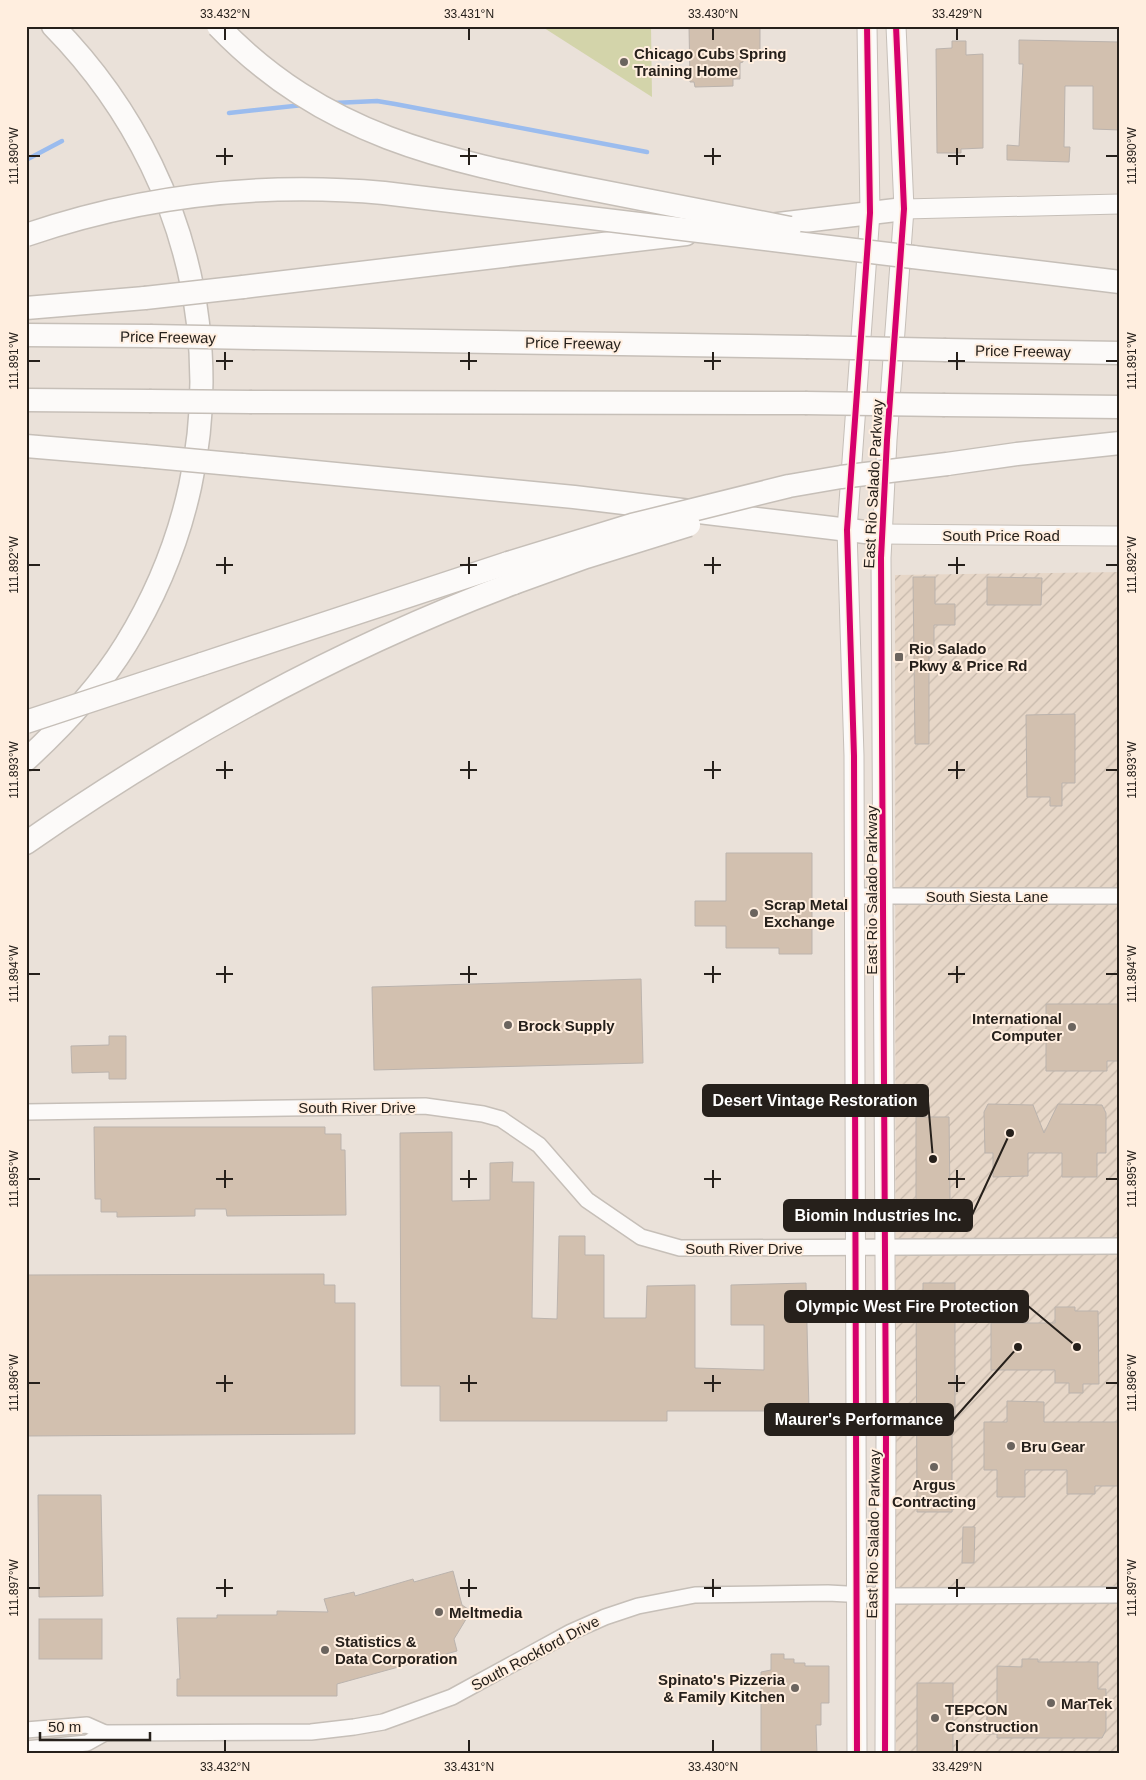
<svg xmlns="http://www.w3.org/2000/svg" width="1146" height="1780" font-family="Helvetica,sans-serif">
	<style>
		.industrial { fill: url(#industrial-furrows) }
		.green { fill: #d3d4aa }
		.lines { fill: none; stroke-linecap: round; stroke-linejoin: round }
		.stream { stroke: #9bbcee; stroke-width: 4.5 }
		.building { fill: #d2c0af; stroke: #bbb3ad }
		.minor-casing { stroke: #c6bfb8; stroke-width: 18 }
		.major-casing { stroke: #c6bfb8; stroke-width: 21 }
		.highway-casing { stroke: #c6bfb8; stroke-width: 25 }
		.minor { stroke: #fcfaf9; stroke-width: 15 }
		.major { stroke: #fcfaf9; stroke-width: 19 }
		.highway { stroke: #fcfaf9; stroke-width: 22 }
		.highway-bridge-casing { stroke: #c6bfb8; stroke-width: 25; stroke-linecap: butt }
		.highway-bridge { stroke: #fcfaf9; stroke-width: 22 }
		.cycleway-casing { stroke: #ffeedf; stroke-width: 9 }
		.cycleway { stroke: #d6006c; stroke-width: 6 }
		.ticks { fill: none; stroke: #26201b; stroke-width: 2 }
		.poi-dot { fill: #6b645e; stroke: #ffeedf; stroke-width: 2 }
		.labels { text-anchor: middle; dominant-baseline: central; stroke-width: 4; stroke-linejoin: round; paint-order: stroke }
		.poi-label { font-size: 15px; font-weight: bold; fill: #26201b; stroke: #ffeedf; text-anchor: start }
		.street-label { font-size: 15px; fill: #26201b; stroke: #ffeedf }
		.leader { fill: none; stroke: #26201b; stroke-width: 2 }
		.callout-dot { fill: #26201b; stroke: #ffeedf; stroke-width: 2 }
		.callout { fill: #26201b; stroke: #26201b; stroke-width: 2 }
		.callout-label { font-size: 16px; text-anchor: middle; font-weight: bold; fill: #fff }
		.neatline { fill: none; stroke: #26201b; stroke-width: 2 }
		.ticks-label { font-size: 12px; text-anchor: middle; fill: #26201b }
	</style>
	<defs>
		<pattern id="industrial-furrows" width="10" height="10" patternUnits="userSpaceOnUse" patternTransform="scale(1.25)"><rect width="10" height="10" fill="#e7d7c8"/><path d="M-1 1l2-2M0 10L10 0M9 11l2-2" fill="none" stroke="#c6b8ab"/></pattern>
	</defs>
	<rect width="100%" height="100%" fill="#eae1d9"/>
	<!-- industrial -->
	<path class="industrial" d="M1120,572V1754H896L895,575Z"/>
	<!-- green -->
	<path class="green" d="M541,26H651L652,97Z"/>
	<g class="lines">
		<!-- stream -->
		<g class="stream">
			<path d="M334,103L377,101L395,104L647,152"/>
			<path d="M229,113L303,105"/>
			<path d="M26,160L62,141"/>
		</g>
	</g>
	<!-- building -->
	<g class="building">
		<path d="M689,26H760V54H743V62L740,63V79H733V86L695,87L694,82H690Z"/>
		<path d="M1019,40L1120,42V130L1093,129V86H1065L1064,147H1070L1069,162L1007,160V145L1019,146L1023,64H1019Z"/>
		<path d="M952,41H966V55L983,54V148L961,149V153H937L936,49L952,48Z"/>
		<path d="M913,577H935V604H955V625H934V653H929V744H915Z"/>
		<path d="M987,577L1042,578L1041,605H987Z"/>
		<path d="M1075,714V783H1062V806H1050V797H1027L1026,715Z"/>
		<path d="M726,853H812V954H779V948H726V926H695V901H726Z"/>
		<path d="M641,979L643,1063L374,1070L372,987Z"/>
		<path d="M1046,1004H1120V1061H1107V1071H1046Z"/>
		<path d="M109,1036H126V1079H109V1072L72,1073L71,1046L109,1045Z"/>
		<path d="M988,1104L1033,1105L1044,1133L1058,1104L1102,1105L1106,1113V1153H1097V1177H1062V1153H1028V1176L993,1177V1153H985L984,1112Z"/>
		<path d="M916,1117H949L950,1200L916,1201Z"/>
		<path d="M94,1127H325V1134H341V1150H345L346,1215L227,1216L226,1209H195V1216L117,1217V1212H101V1199H95Z"/>
		<path d="M452,1132V1201L490,1200V1163L513,1162L512,1182H534L532,1318L557,1319L559,1236H585V1255H604V1318H646L647,1286L695,1285V1368L764,1370V1325H731V1285L806,1283L809,1411H667V1421H440V1386H401L400,1133Z"/>
		<path d="M324,1274V1285H335V1303H355V1434L26,1436V1275Z"/>
		<path d="M923,1283H955V1421H952V1512H917L916,1291H923Z"/>
		<path d="M1055,1307H1075V1311H1098L1099,1384H1083V1393H1069V1383H1055V1370H991V1323H1055Z"/>
		<path d="M1007,1401L1044,1402V1422H1120V1486H1095V1494H1067V1470H1025V1497H997V1470H984V1422H1007Z"/>
		<path d="M38,1495H101L103,1596L39,1597Z"/>
		<path d="M963,1527H975L974,1563H962Z"/>
		<path d="M453,1571L462,1605L471,1611L454,1639L457,1651L446,1654L441,1663L431,1658L337,1684V1696H177V1679H180L177,1618H217V1615H277V1611L328,1612L324,1599L354,1592L355,1596L413,1579L414,1582Z"/>
		<rect x="39" y="1619" width="63" height="40"/>
		<path d="M771,1654H784V1659H794V1663H805V1666H829V1703H821V1725H816L817,1754H761V1672L771,1670Z"/>
		<path d="M1022,1659H1038V1662H1098V1689H1106V1730L1102,1738H997V1734H986L987,1716H997V1666L1022,1667Z"/>
		<rect x="917" y="1683" width="36" height="71"/>
	</g>
	<g class="lines">
		<!-- minor casing -->
		<g class="minor-casing">
			<g id="minor">
				<path d="M854,896H1120"/>
				<path d="M26,1112L425,1106L483,1114L501,1119L539,1145L587,1200L641,1237L680,1248L1120,1246"/>
				<path d="M26,1730L87,1725L105,1733L311,1732L354,1727L383,1722L452,1697L571,1632L605,1617L638,1606L695,1595L828,1593L884,1596L1120,1595"/>
				<path d="M26,1749L87,1743L105,1733"/>
			</g>
		</g>
		<!-- major casing -->
		<g class="major-casing">
			<g id="major">
				<path d="M904,209L1120,204"/>
				<path d="M882,534L1120,536"/>
				<path d="M857,1754L854,756L847,530L870,213L867,26"/>
				<path d="M885,1754L886,1430L881,558L887,440L904,209L896,26"/>
			</g>
		</g>
		<!-- highway casing -->
		<g class="highway-casing">
			<g id="highway">
				<path d="M770,225L904,209"/>
				<path d="M913,257L1120,282"/>
				<path d="M243,287L686,234"/>
				<path d="M26,308L145,298"/>
				<path d="M26,335L150,336"/>
				<path d="M255,338L806,347"/>
				<path d="M946,350L1120,353"/>
				<path d="M26,400L149,401"/>
				<path d="M252,402L805,403"/>
				<path d="M945,405L1120,407"/>
				<path d="M26,446L145,456"/>
				<path d="M947,464L1017,454L1120,443"/>
				<path d="M242,465L574,497L882,534"/>
				<path d="M202,664L508,563"/>
				<path d="M26,760C64,725 99,688 126,644C250,443 218,194 53,26"/>
				<path d="M26,843C178,737 341,648 514,583"/>
			</g>
		</g>
		<!-- minor -->
		<use href="#minor" class="minor"/>
		<!-- major -->
		<use href="#major" class="major"/>
		<!-- highway -->
		<use href="#highway" class="highway"/>
		<!-- highway-bridge casing -->
		<g class="highway-bridge-casing">
			<g id="highway-bridge">
				<path d="M218,26C324,136 443,160 585,188C654,202 722,215 790,228"/>
				<path d="M26,235C143,195 262,182 384,193L913,257"/>
				<path d="M145,298L243,287"/>
				<path d="M150,336L255,338"/>
				<path d="M806,347L946,350"/>
				<path d="M149,401L252,402"/>
				<path d="M805,403L945,405"/>
				<path d="M145,456L242,465"/>
				<path d="M508,563L632,525L789,486L841,477L947,464"/>
				<path d="M514,583L586,557L689,525"/>
				<path d="M26,722L202,664"/>
			</g>
		</g>
		<!-- highway-bridge -->
		<use href="#highway-bridge" class="highway-bridge"/>
		<!-- cycleway casing -->
		<g class="cycleway-casing">
			<g id="cycleway">
				<path d="M857,1754L854,756L847,530L870,213L867,26"/>
				<path d="M885,1754L886,1430L881,558L887,440L904,209L896,26"/>
			</g>
		</g>
		<!-- cycleway -->
		<use href="#cycleway" class="cycleway"/>
	</g>
	<!-- ticks -->
	<path class="ticks" d="M225,28V40M469,28V40M713,28V40M957,28V40M225,148V165M469,148V165M713,148V165M957,148V165M28,156H40M216,156H233M460,156H477M704,156H721M948,156H965M1106,156H1118M225,352V370M469,352V370M713,352V370M957,352V370M28,361H40M216,361H233M460,361H477M704,361H721M948,361H965M1106,361H1118M225,557V574M469,557V574M713,557V574M957,557V574M28,565H40M216,565H233M460,565H477M704,565H721M948,565H965M1106,565H1118M225,761V779M469,761V779M713,761V779M957,761V779M28,770H40M216,770H233M460,770H477M704,770H721M948,770H965M1106,770H1118M225,966V983M469,966V983M713,966V983M957,966V983M28,974H40M216,974H233M460,974H477M704,974H721M948,974H965M1106,974H1118M225,1170V1188M469,1170V1188M713,1170V1188M957,1170V1188M28,1179H40M216,1179H233M460,1179H477M704,1179H721M948,1179H965M1106,1179H1118M225,1375V1392M469,1375V1392M713,1375V1392M957,1375V1392M28,1383H40M216,1383H233M460,1383H477M704,1383H721M948,1383H965M1106,1383H1118M225,1579V1597M469,1579V1597M713,1579V1597M957,1579V1597M28,1588H40M216,1588H233M460,1588H477M704,1588H721M948,1588H965M1106,1588H1118M225,1740V1752M469,1740V1752M713,1740V1752M957,1740V1752"/>
	<!-- markers -->
	<g class="poi-dot">
		<circle cx="624" cy="62" r="5"/>
		<rect x="894" y="652" width="10" height="10" rx="2.5"/>
		<circle cx="754" cy="913" r="5"/>
		<circle cx="508" cy="1025" r="5"/>
		<circle cx="1072" cy="1027" r="5"/>
		<circle cx="1011" cy="1446" r="5"/>
		<circle cx="934" cy="1467" r="5"/>
		<circle cx="439" cy="1612" r="5"/>
		<circle cx="325" cy="1650" r="5"/>
		<circle cx="795" cy="1688" r="5"/>
		<circle cx="1051" cy="1703" r="5"/>
		<circle cx="935" cy="1718" r="5"/>
	</g>
	<g class="labels">
		<!-- poi labels -->
		<g class="poi-label">
			<text x="634" y="53">Chicago Cubs Spring<tspan x="634" dy="17">Training Home</tspan></text>
			<text x="909" y="648">Rio Salado<tspan x="909" dy="17">Pkwy &amp; Price Rd</tspan></text>
			<text x="764" y="904">Scrap Metal<tspan x="764" dy="17">Exchange</tspan></text>
			<text x="1062" y="1018" text-anchor="end">International<tspan x="1062" dy="17">Computer</tspan></text>
			<text x="518" y="1025">Brock Supply</text>
			<text x="1021" y="1446">Bru Gear</text>
			<text x="934" y="1484" text-anchor="middle">Argus<tspan x="934" dy="17">Contracting</tspan></text>
			<text x="449" y="1612">Meltmedia</text>
			<text x="335" y="1641">Statistics &amp;<tspan x="335" dy="17">Data Corporation</tspan></text>
			<text x="785" y="1679" text-anchor="end">Spinato's Pizzeria<tspan x="785" dy="17">&amp; Family Kitchen</tspan></text>
			<text x="1061" y="1703">MarTek</text>
			<text x="945" y="1709">TEPCON<tspan x="945" dy="17">Construction</tspan></text>
		</g>
		<!-- street labels -->
		<g class="street-label">
			<text transform="translate(168 337) rotate(1)">Price Freeway</text>
			<text transform="translate(573 343) rotate(1)">Price Freeway</text>
			<text transform="translate(1023 351) rotate(1)">Price Freeway</text>
			<text transform="translate(873 484) rotate(-87)">East Rio Salado Parkway</text>
			<text x="1001" y="535">South Price Road</text>
			<text transform="translate(871 890) rotate(-90)">East Rio Salado Parkway</text>
			<text x="987" y="896">South Siesta Lane</text>
			<text x="357" y="1107">South River Drive</text>
			<text x="744" y="1248">South River Drive</text>
			<text transform="translate(873 1534) rotate(-89)">East Rio Salado Parkway</text>
			<text transform="translate(535 1653) rotate(-28)">South Rockford Drive</text>
		</g>
	</g>
	<!-- callouts -->
	<path class="leader" d="M933 1159L928 1101M1010 1133L972 1215M1077 1347L1028 1306M1018 1347L953 1420"/>
	<g class="callout-dot">
		<circle cx="933" cy="1159" r="5"/>
		<circle cx="1010" cy="1133" r="5"/>
		<circle cx="1077" cy="1347" r="5"/>
		<circle cx="1018" cy="1347" r="5"/>
	</g>
	<g class="callout">
		<rect x="703" y="1085" width="225" height="31" rx="5"/>
		<rect x="784" y="1200" width="188" height="31" rx="5"/>
		<rect x="785" y="1291" width="243" height="31" rx="5"/>
		<rect x="765" y="1404" width="188" height="31" rx="5"/>
	</g>
	<g class="callout-label">
		<text x="815" y="1106">Desert Vintage Restoration</text>
		<text x="878" y="1221">Biomin Industries Inc.</text>
		<text x="907" y="1312">Olympic West Fire Protection</text>
		<text x="859" y="1425">Maurer's Performance</text>
	</g>
	<!-- border -->
	<rect width="1146" height="1780" fill="none" stroke="#ffeedf" stroke-width="55"/>
	<!-- scale -->
	<path d="M40 1732v8h110v-8" fill="none" stroke="#26201b" stroke-width="2.5"/>
	<text x="48" y="1732" font-size="15" fill="#26201b" stroke="#ffeedf" stroke-width="4" paint-order="stroke">50 m</text>
	<rect x="28" y="28" width="1090" height="1724" class="neatline"/>
	<g class="ticks-label">
		<text x="225" y="18">33.432°N</text>
		<text x="469" y="18">33.431°N</text>
		<text x="713" y="18">33.430°N</text>
		<text x="957" y="18">33.429°N</text>
		<text transform="translate(1132 156) rotate(-90)" y="4">111.890°W</text>
		<text transform="translate(14 156) rotate(-90)" y="4">111.890°W</text>
		<text transform="translate(1132 361) rotate(-90)" y="4">111.891°W</text>
		<text transform="translate(14 361) rotate(-90)" y="4">111.891°W</text>
		<text transform="translate(1132 565) rotate(-90)" y="4">111.892°W</text>
		<text transform="translate(14 565) rotate(-90)" y="4">111.892°W</text>
		<text transform="translate(1132 770) rotate(-90)" y="4">111.893°W</text>
		<text transform="translate(14 770) rotate(-90)" y="4">111.893°W</text>
		<text transform="translate(1132 974) rotate(-90)" y="4">111.894°W</text>
		<text transform="translate(14 974) rotate(-90)" y="4">111.894°W</text>
		<text transform="translate(1132 1179) rotate(-90)" y="4">111.895°W</text>
		<text transform="translate(14 1179) rotate(-90)" y="4">111.895°W</text>
		<text transform="translate(1132 1383) rotate(-90)" y="4">111.896°W</text>
		<text transform="translate(14 1383) rotate(-90)" y="4">111.896°W</text>
		<text transform="translate(1132 1588) rotate(-90)" y="4">111.897°W</text>
		<text transform="translate(14 1588) rotate(-90)" y="4">111.897°W</text>
		<text x="225" y="1771">33.432°N</text>
		<text x="469" y="1771">33.431°N</text>
		<text x="713" y="1771">33.430°N</text>
		<text x="957" y="1771">33.429°N</text>
	</g>
</svg>
